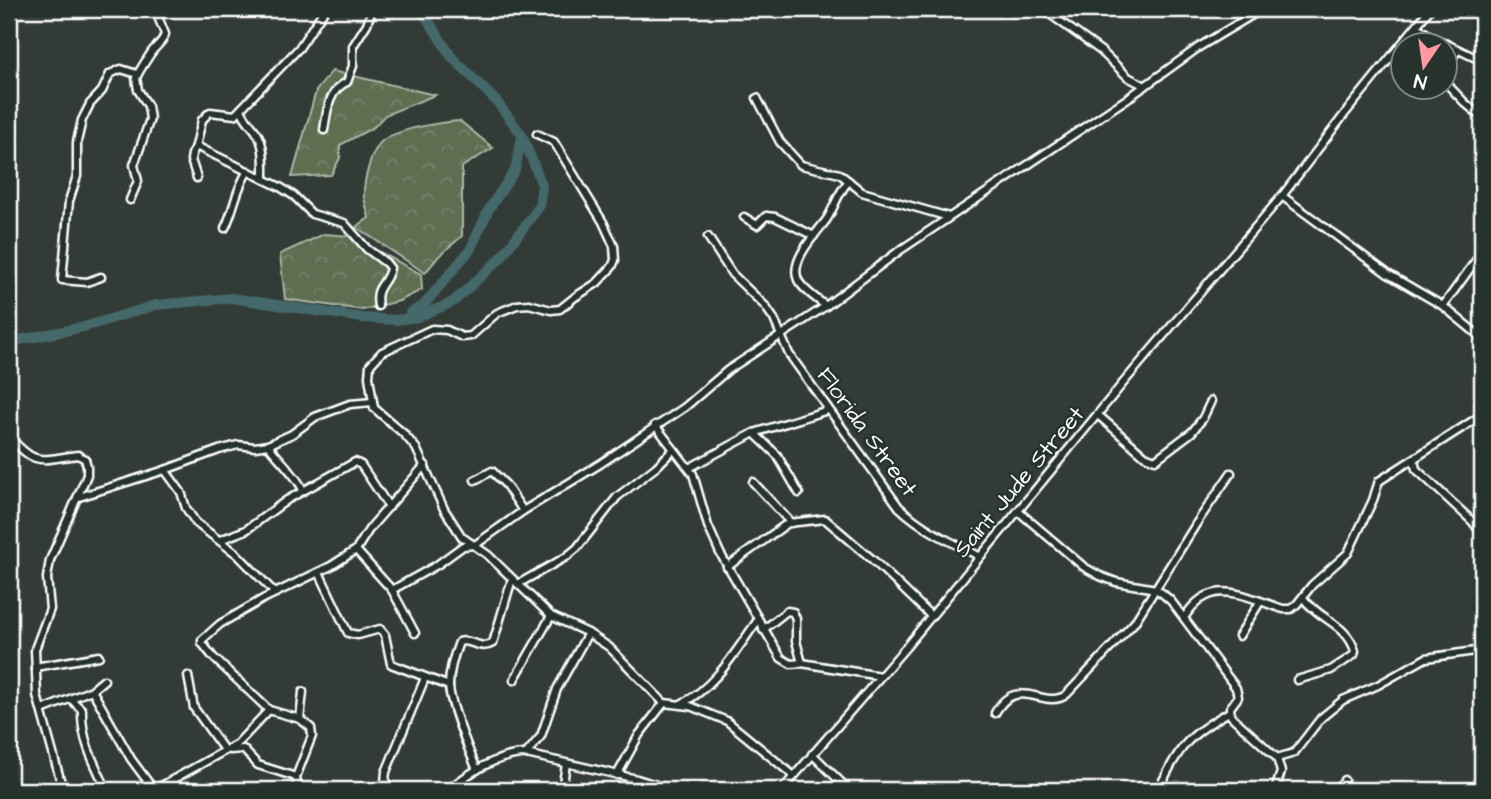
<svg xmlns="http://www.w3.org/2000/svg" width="1491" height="799" font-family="'Architects Daughter',sans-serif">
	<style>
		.forest { fill: url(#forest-crowns); stroke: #aeb6a8; stroke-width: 2 }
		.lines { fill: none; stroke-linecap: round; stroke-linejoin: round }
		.river { stroke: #44676a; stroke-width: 10 }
		.minor-casing { stroke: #fff; stroke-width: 11 }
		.minor { stroke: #26332d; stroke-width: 6 }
		.labels { text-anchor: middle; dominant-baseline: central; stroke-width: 5; stroke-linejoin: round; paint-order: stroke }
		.street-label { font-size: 23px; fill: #fff; stroke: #26332d }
	</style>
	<defs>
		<pattern id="forest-crowns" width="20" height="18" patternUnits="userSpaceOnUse" patternTransform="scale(1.75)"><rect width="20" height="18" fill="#5d6e51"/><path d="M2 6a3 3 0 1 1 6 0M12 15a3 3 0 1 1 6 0" fill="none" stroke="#75846b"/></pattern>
	</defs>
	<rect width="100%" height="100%" fill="#333b37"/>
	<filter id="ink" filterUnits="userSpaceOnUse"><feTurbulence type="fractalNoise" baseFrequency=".0143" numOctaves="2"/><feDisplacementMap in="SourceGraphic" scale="14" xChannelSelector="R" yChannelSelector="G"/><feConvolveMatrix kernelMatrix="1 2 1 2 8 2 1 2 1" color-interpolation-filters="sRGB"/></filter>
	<g filter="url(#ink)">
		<!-- forest -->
		<g class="forest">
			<path d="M332,71L435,95L385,115L374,127L340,145V158L331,175L292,177L316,91Z"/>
			<path d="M460,121L493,148L462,167V236L439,256L425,273L356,227L369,218C368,212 365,204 364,197C363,182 371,151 382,141C396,129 442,122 460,121Z"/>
			<path d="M324,234L350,236L421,274L422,290L399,301L363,310L285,299L280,254Z"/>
		</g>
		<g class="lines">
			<!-- river -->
			<g class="river">
				<path d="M410,313L423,306L470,250L489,209L515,170L522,136"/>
				<path d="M9,342L84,327L156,305L232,298L363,318L396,320L418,317L453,302L500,259L539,207L542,185L522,135L497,102L451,56L421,9"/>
			</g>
			<!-- minor casing -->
			<g class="minor-casing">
				<g id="minor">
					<path d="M1043,9L1101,51L1128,77L1145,86"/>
					<path d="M1469,9L1482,17"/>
					<path d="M1417,27L1432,37L1482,61"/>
					<path d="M1446,66L1458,50"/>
					<path d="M1446,83L1465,103L1482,117"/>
					<path d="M757,98L780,142L801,165L840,174L862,192L949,217"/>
					<path d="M241,109C245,120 251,124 257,133C265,145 264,165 264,179"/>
					<path d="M324,130C327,112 328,90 347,82L353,66V46L367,24L372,9"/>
					<path d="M537,134L554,142L603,222L614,246L615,260L612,267L597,283L575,297L560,309L551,310L529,304L517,305L497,313L471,336L462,337L447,330L432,329L382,352L370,365L369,377L374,408L404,434L416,448L444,509L462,537L488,555L551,616L588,633L609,647L664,703L690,706L727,721L794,776"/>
					<path d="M196,146L280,187L294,196L312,214L344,223L367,249L386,263L390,268C387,285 374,285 378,306"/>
					<path d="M197,178L191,160L192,154L196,146L202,120L210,112L235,115L299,48L325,9"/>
					<path d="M1282,196L1388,274L1443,306L1482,338"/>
					<path d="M130,200L138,181L134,165L150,119L148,106L138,90L136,78C139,71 147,59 151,53C156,45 162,44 165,34L156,12L157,9"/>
					<path d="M744,217L757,225L766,216L775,217L814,236"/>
					<path d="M225,228C234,210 236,188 248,171"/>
					<path d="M708,237L732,274L765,306L774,319L789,354L899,507C922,529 951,542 979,556"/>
					<path d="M101,277L87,282L62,280L69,201L77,176V142L82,120L90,104L102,91L110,74L121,69L137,74"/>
					<path d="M826,306C817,299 803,290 798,280C789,260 817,233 827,219C835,206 838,192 849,181"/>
					<path d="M1443,306L1482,252"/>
					<path d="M1098,415L1145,456L1155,460L1192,432L1203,418L1211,401"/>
					<path d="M655,425L693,474L708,526L720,553L781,658L791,664L802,663L880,676"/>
					<path d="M754,433L777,455L799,493"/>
					<path d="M9,436C36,468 42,459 78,455L85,459L87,466V475L50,560L47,578L50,609L35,649L37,695L63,790"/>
					<path d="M268,445C279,460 295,473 303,490"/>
					<path d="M1414,460L1416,469L1472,521L1482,534"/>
					<path d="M689,468L754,433L828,410"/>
					<path d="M165,470L181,492L186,508L196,523L237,554L275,593"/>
					<path d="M475,480L492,471L506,485L523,511"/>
					<path d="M753,482L791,523"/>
					<path d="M79,497L165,470L219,450L238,445L255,447L268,445L292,434L315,417L350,404L373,402"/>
					<path d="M1018,511L1084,567L1100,576L1116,582L1156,589L1163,594L1171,601L1236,688L1238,697L1230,708L1231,716L1277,758L1281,772L1275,790"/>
					<path d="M220,540L246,530L287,500L355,462L361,465L389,507"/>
					<path d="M356,550L392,590L415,633"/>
					<path d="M727,567L788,523L825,519L873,560L931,616"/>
					<path d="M319,572L348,633L358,635L380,629L385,635L391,664L449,686"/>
					<path d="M518,584L566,557L577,548L617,497L656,467L673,450"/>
					<path d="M392,590L437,565L463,546L475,545L523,511L600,464L685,407L728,370L826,306L899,251L1131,96L1199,47L1262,9"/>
					<path d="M1184,618C1211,574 1245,597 1283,609H1291L1297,604L1312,585L1348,553L1373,500L1379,481L1482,415"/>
					<path d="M763,630L787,611L793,612L796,619V641L802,663"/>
					<path d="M1239,636L1260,602"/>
					<path d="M35,667L99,656"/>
					<path d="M188,676L194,708L224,750"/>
					<path d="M514,680L551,616"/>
					<path d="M1297,680L1331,670L1354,655L1355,651C1347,624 1321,621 1303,598"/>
					<path d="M92,690L131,759L154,790"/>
					<path d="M71,699L82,710C81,740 94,763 107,790"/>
					<path d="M681,704C716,687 736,650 758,620"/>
					<path d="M42,710L92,690L104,680"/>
					<path d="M995,713C1017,673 1045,712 1067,694L1134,623L1198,521L1231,473"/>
					<path d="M300,719L303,692"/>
					<path d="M230,750L243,749L258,765L296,777"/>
					<path d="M526,754L541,736L557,689L588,633"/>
					<path d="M812,754L849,790"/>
					<path d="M1277,758L1294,753L1321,718L1343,700L1378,685L1426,658L1482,650"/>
					<path d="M477,770C469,750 450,706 449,686C449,672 454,655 459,642C471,638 480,651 493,643L512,579"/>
					<path d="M617,775L639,735L664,703"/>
					<path d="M154,790L237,744L269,710"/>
					<path d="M298,790L296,777L312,736L311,728L300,719L269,710L213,657L202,643V640L220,624L263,599L331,566L356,550L370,528L425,465"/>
					<path d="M393,790L385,782L386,772L425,678"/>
					<path d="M448,790C468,773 499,754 526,754L637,779L672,790"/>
					<path d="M562,790L566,764"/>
					<path d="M782,790L906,647L1124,382L1282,196L1347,111L1430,9"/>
					<path d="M1158,790C1181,746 1185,737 1229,712"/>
					<path d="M1340,790L1344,780"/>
				</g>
			</g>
			<!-- minor -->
			<use href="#minor" class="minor"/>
		</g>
	</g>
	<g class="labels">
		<!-- street labels -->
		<g class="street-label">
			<text transform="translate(867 432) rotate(54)">Florida Street</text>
			<text transform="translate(1019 482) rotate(-50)">Saint Jude Street</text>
		</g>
	</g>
	<!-- margin -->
	<rect width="1491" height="799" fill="none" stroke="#26332d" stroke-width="35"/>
	<rect x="18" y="18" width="1456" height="764" fill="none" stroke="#fff" stroke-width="2.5" filter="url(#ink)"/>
	<!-- north arrow -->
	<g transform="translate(1424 66) rotate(193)"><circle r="33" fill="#26332d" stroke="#7d8581" stroke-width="2"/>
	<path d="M0-5L12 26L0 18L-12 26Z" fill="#ff9aa2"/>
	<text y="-10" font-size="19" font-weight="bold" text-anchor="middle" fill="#ffffff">N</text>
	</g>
</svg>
